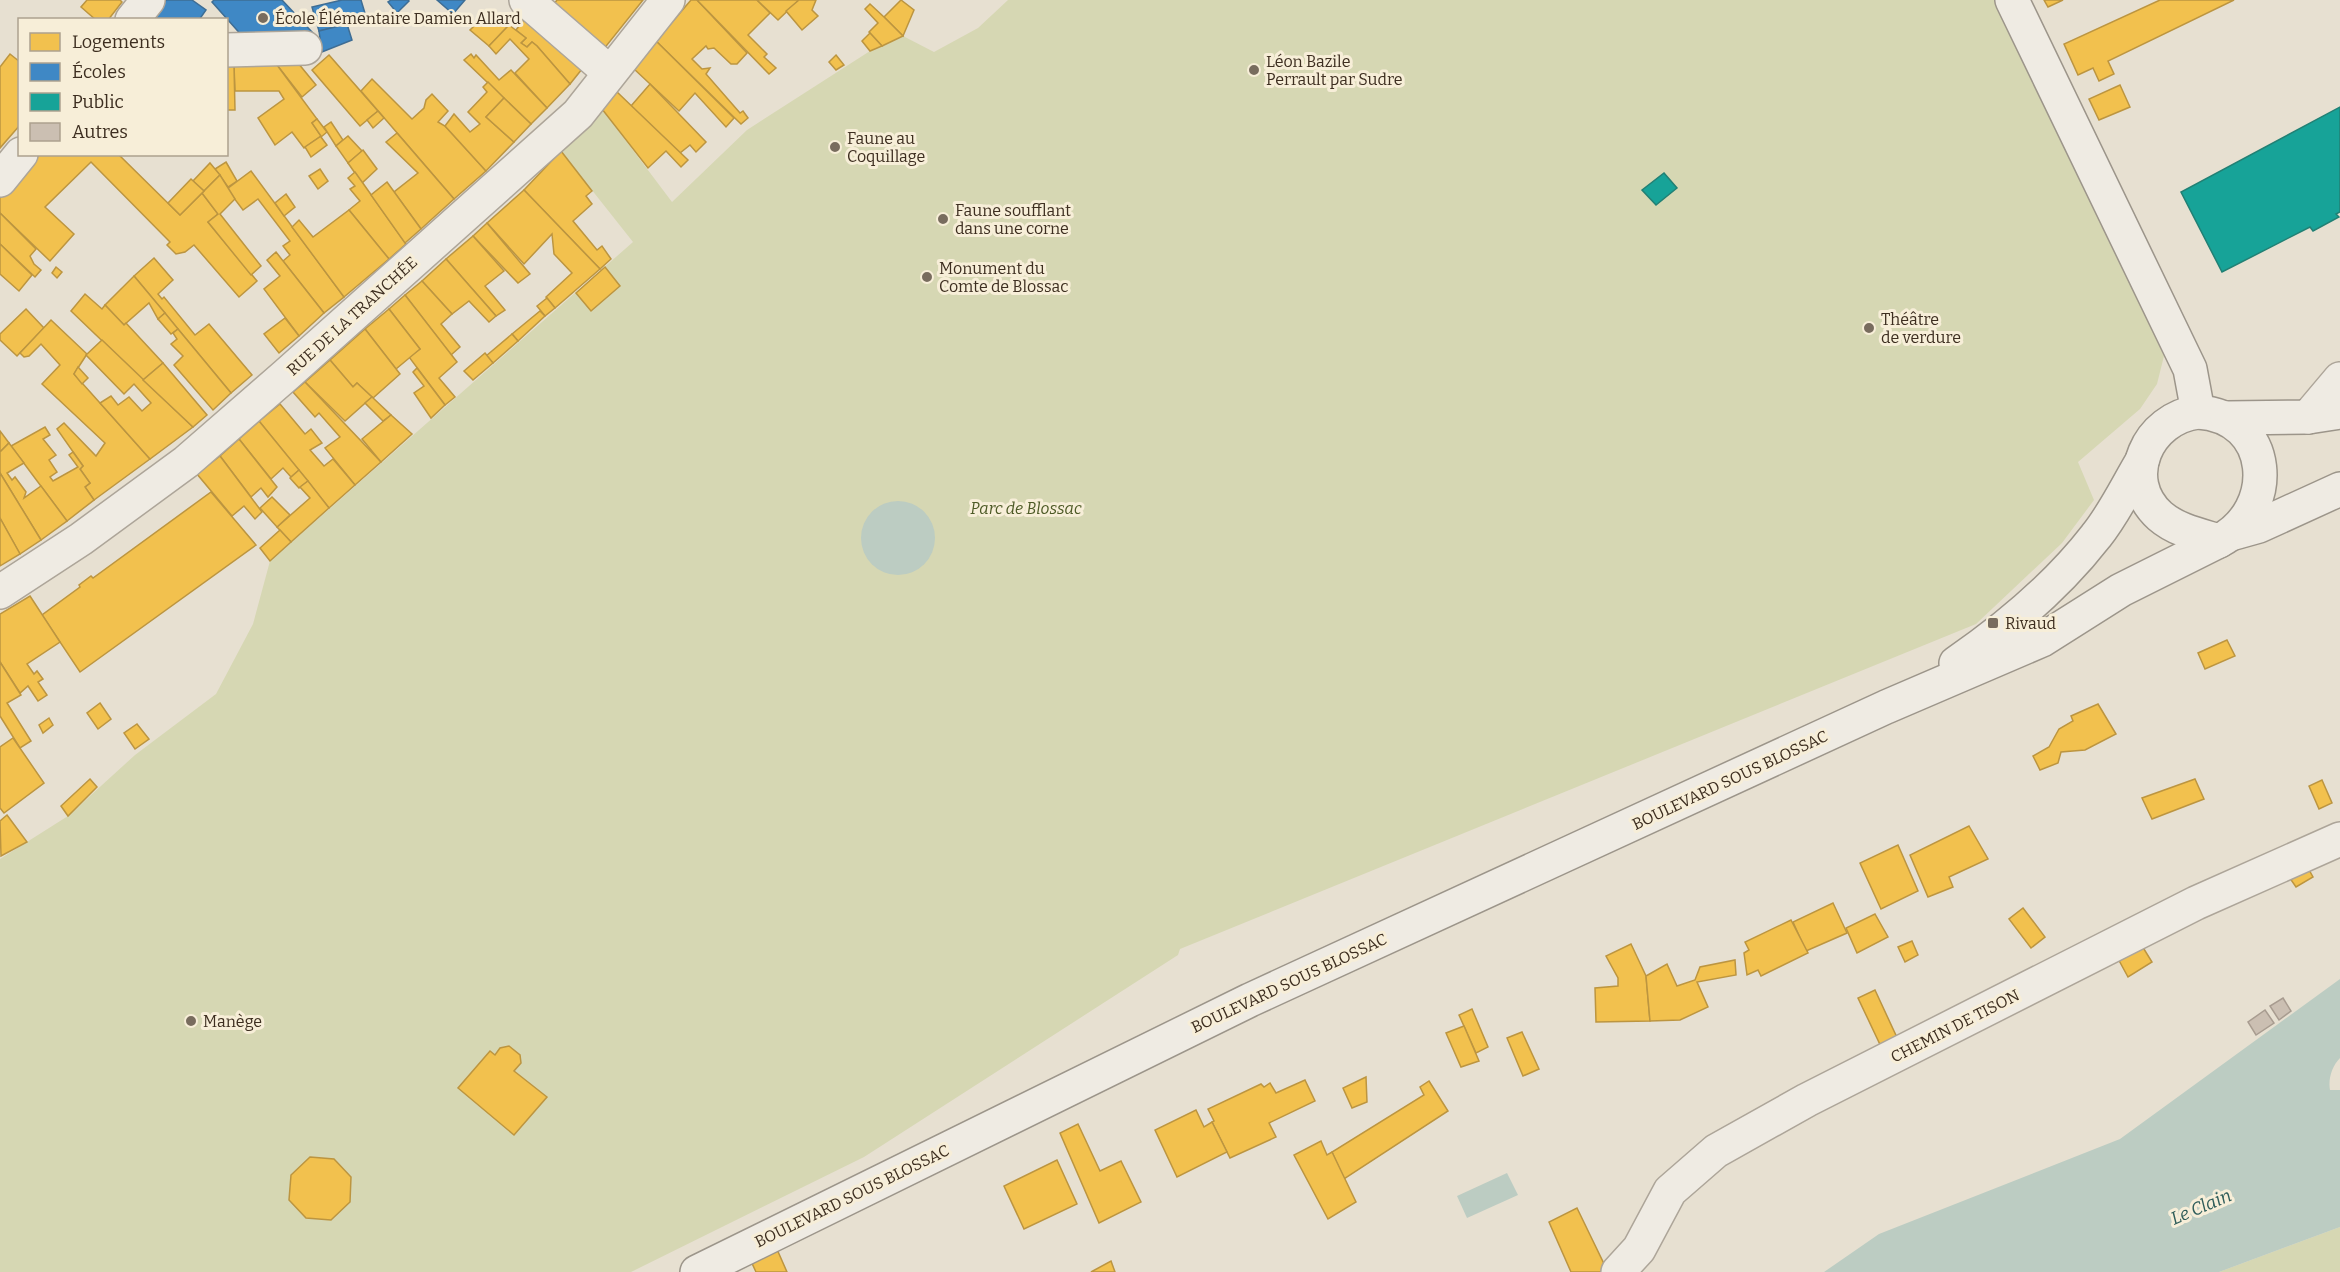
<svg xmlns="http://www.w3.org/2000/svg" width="2340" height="1272" font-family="Bitter,serif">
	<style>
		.green { fill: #d6d7b3 }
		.water { fill: #bcccc2 }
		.homes { fill: #f2c14e; stroke: #bc9540; stroke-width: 1.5 }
		.schools { fill: #3f88c5; stroke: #3e6d94; stroke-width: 1.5 }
		.public { fill: #17a398; stroke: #228074; stroke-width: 1.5 }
		.building { fill: #cbbfb2; stroke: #a89c90; stroke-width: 1.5 }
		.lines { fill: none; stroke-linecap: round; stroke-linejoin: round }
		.street-casing { stroke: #ada599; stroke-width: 36 }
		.secondary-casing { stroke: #9c958a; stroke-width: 36 }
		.street { stroke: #efebe3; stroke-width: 33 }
		.secondary { stroke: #efebe3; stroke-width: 33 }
		.poi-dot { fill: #786c5e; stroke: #f7eed8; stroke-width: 2 }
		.labels { text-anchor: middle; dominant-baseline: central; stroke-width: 6; stroke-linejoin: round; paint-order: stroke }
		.poi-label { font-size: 16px; fill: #3d2e20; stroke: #f7eed8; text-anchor: start }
		.street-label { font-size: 16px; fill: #3d2e20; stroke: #f7eed8 }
		.park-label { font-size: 16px; font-style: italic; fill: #4d5a26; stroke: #f7eed8 }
		.water-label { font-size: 18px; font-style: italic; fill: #2f5d5a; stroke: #f7eed8 }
	</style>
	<rect width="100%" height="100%" fill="#e7e0d1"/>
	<!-- green -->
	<g class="green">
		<path d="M1008,0H1995L2062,135L2164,356L2157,384L2140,409L2078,462L2094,500L2062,543L1976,624L1180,949L1178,955L864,1157L631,1272H0V859L68,816L135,755L216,694L253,624L270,561L633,242L561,151L602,109L672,202L747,130L870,51L903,36L934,52L978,28Z"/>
		<path d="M2340,1227V1272H2219Z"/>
	</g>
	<!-- water -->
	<g class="water">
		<circle cx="898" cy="538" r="37"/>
		<path d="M2340,979V1058C2332,1066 2328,1079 2330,1090H2340V1227L2219,1272H1824L1879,1234L2120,1139Z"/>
		<path d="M1507,1173L1518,1195L1467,1218L1457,1196Z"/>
	</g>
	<!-- homes -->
	<g class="homes">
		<path d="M87,0H120L122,2L108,20H96L81,7Z"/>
		<path d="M557,0H643L603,50L554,4Z"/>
		<path d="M691,0H697L747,53L737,64H731L714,48L708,49L706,46L692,59L702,69L710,68L706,74L740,113L743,111L748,118L741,124L656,41Z"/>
		<path d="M697,0H757L770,13L748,35L767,54L764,57L776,68L769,74Z"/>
		<path d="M757,0H799L778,20Z"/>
		<path d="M799,0H816L812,10L818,16L802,30L786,11Z"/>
		<path d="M901,0L914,10L903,36L884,17Z"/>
		<path d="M2044,0H2063L2048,7Z"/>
		<path d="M2160,0H2234L2108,61L2114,74L2099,81L2093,68L2078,75L2064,44Z"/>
		<path d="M870,4L884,17L903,36L882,46L869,32L878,23L865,9Z"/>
		<path d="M486,15H497L509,25L489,46L470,30Z"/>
		<path d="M528,15L582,69L570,84L537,46L532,42L527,47L521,43L526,38L516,30Z"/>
		<path d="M509,25L526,38L521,43L527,47L532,42L537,46L570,84L547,108L515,73L529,59L510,39L496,54L489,46Z"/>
		<path d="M870,33L882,46L870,51L862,41Z"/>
		<path d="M656,41L734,118L726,127L695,93L679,111L634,69Z"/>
		<path d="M10,54L20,62V125L0,148V67Z"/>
		<path d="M471,54L474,58L476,55L499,80L511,70L547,108L531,124L464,60Z"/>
		<path d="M329,55L378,111L360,126L312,70Z"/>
		<path d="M836,55L844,65L836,70L829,62Z"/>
		<path d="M298,63L316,85L302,97L277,65Z"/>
		<path d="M277,65L317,119L312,123L321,136L304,148L292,132L275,145L258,118L284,99L279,91H235L234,66Z"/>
		<path d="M226,66H234L235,110H226Z"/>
		<path d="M372,79L412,119L424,108L426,100L432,94L448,111L438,122L445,126L486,171L454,199L361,91Z"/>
		<path d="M488,82L504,98L486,117L514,142L486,171L445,126L454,114L470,132L480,124L468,112L487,92L483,87Z"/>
		<path d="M650,84L706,142L696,152L690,145L680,153L631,106Z"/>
		<path d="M2120,85L2130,107L2099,120L2089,99Z"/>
		<path d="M616,91L688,160L681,167L666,151L648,168L602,109Z"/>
		<path d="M504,98L531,124L514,142L486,117Z"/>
		<path d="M378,111L384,118L373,128L367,120Z"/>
		<path d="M317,119L327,132L321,137L327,145L311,157L305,147L321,136L312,123Z"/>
		<path d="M331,122L343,140L336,146L324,127Z"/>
		<path d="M397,133L454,199L421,229L394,192L418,173L386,142Z"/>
		<path d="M348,136L362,151L348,163L336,146Z"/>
		<path d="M363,150L377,169L362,183L348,163Z"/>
		<path d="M561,151L592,191L586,196L592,204L573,221L597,250L602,246L611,259L600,269L524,190Z"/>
		<path d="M39,154H118L180,215L202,193L218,214L208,222L257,281L239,297L194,245L185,252L176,254L167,245L170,242L91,162L45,207L74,234L50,261L0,213V197Z"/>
		<path d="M226,162L237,181L228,187L215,169Z"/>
		<path d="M210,163L220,175L204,191L193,181Z"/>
		<path d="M320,169L328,181L318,189L309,176Z"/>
		<path d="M251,171L344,297L324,313L283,261L290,255L283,246L290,241L258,199L243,210L227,189Z"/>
		<path d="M355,172L406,244L389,259L349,210L360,201L350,189L355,186L348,178Z"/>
		<path d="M220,175L235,199L220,214L261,266L251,275L208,222L218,214L202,193Z"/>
		<path d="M191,179L204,191L180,215L168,203Z"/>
		<path d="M387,182L421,229L405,243L371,195Z"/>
		<path d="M524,190L600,269L555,308L546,297L572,273L554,254L552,234L524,264L487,223Z"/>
		<path d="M286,194L295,207L284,216L275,203Z"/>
		<path d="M349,210L389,259L344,297L292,227L299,220L313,237Z"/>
		<path d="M0,213L36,249L30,256L34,264L41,270L35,277L0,244Z"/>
		<path d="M487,223L530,274L518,283L473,236Z"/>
		<path d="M473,236L504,271L485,286L505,310L496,316L446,259Z"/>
		<path d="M0,244L32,275L19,291L0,274Z"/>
		<path d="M276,252L324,313L299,336L264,289L280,276L267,260Z"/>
		<path d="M154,258L173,280L158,294L162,299L164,297L195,335L209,324L252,375L231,393L134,276Z"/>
		<path d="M446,259L496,316L489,322L469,301L452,314L422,281Z"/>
		<path d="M56,267L62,272L57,278L52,273Z"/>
		<path d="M605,267L620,286L591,311L576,293Z"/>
		<path d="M134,276L165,313L158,319L149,303L124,325L105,305Z"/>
		<path d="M422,281L452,314L441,324L460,347L451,355L405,295Z"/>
		<path d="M85,294L102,309L105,305L124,325L126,323L163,363L143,380L71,311Z"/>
		<path d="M405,295L457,362L439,378L455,397L445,405L409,357L420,349L389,309Z"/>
		<path d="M547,298L555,308L545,316L537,306Z"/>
		<path d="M26,309L44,328L17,356L0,340V334Z"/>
		<path d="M389,309L420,349L396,369L365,329Z"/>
		<path d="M540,311L545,316L518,341L512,334Z"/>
		<path d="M165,313L178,329L171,334L158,319Z"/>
		<path d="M285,318L299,336L279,353L264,334Z"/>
		<path d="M51,320L87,354L74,374L150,459L94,500L85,487L90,483L80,469L83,466L57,429L64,423L96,456L105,443L42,384L60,365L41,344L29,356L24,357L20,353Z"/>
		<path d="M178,329L231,393L213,410L174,365L183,356L171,344L177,339L173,333Z"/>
		<path d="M365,329L400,374L373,398L357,383L353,387L330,360Z"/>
		<path d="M512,334L518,341L493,363L486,356Z"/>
		<path d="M102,340L193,427L150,459L100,403L111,396L118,405L129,397L142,411L151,403L134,384L124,394L86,355Z"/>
		<path d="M485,353L493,363L473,380L464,371Z"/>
		<path d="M330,360L353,387L357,383L372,397L345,421L305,382Z"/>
		<path d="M163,363L207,415L193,427L143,380Z"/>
		<path d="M78,367L88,378L82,384L74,374Z"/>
		<path d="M417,368L445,405L431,418L414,393L424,386L413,372Z"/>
		<path d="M305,382L381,462L355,485L325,448L340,437L319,413L315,417L293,392Z"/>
		<path d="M372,397L391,415L383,421L365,403Z"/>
		<path d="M280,404L305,434L311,429L322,443L310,450L324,466L333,459L355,485L329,508L259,421Z"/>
		<path d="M391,415L412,434L381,462L362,439Z"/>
		<path d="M259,421L299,470L291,477L283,468L271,479L239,439Z"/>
		<path d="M45,427L50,435L43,439L56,455L49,460L57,472L50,477L53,481L78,467L69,455L73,452L83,466L80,469L90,483L85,487L94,500L67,521L11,446Z"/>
		<path d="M0,431L9,443L0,452Z"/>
		<path d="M239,439L277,487L268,497L261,488L251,497L220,456Z"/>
		<path d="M9,443L24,463L7,473L12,480L15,477L26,492L24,498L41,486L67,521L41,540L0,473V452Z"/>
		<path d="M220,456L262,512L255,519L244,506L232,516L197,474Z"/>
		<path d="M299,470L308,481L299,488L290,478Z"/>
		<path d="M0,473L41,540L20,554L0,518Z"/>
		<path d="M308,481L329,508L291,542L277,527L310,498L300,487Z"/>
		<path d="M211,492L256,545L80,672L42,615L80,587L79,585L91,576L93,578Z"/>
		<path d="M272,497L290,515L277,527L260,508Z"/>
		<path d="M0,518L20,554L0,566Z"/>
		<path d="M280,530L291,542L270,561L260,548Z"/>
		<path d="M30,596L60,642L27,664L34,674L37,671L43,679L38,682L47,695L38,701L28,686L20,693L0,662V614Z"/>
		<path d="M2227,640L2235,656L2205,669L2198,653Z"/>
		<path d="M0,662L21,695L7,703L31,741L20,748L0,716Z"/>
		<path d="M100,703L111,719L98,729L87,713Z"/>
		<path d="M2098,704L2116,734L2085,750L2061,752L2058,763L2040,770L2033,756L2049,747L2059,729L2073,721L2071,716Z"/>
		<path d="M49,718L53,725L43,733L39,725Z"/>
		<path d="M137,724L149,739L135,749L124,733Z"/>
		<path d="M13,738L44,783L4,813L0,808V747Z"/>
		<path d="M90,779L97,787L68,816L61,806Z"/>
		<path d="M2195,779L2204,799L2152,819L2142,798Z"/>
		<path d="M2322,780L2332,803L2319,809L2309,786Z"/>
		<path d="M7,815L27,842L1,856L0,821Z"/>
		<path d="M1969,826L1988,859L1949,877L1953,887L1928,897L1910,855Z"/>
		<path d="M1898,845L1918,891L1881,909L1860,863Z"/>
		<path d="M2304,861L2313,877L2296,887L2285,871Z"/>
		<path d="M1833,903L1847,933L1806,951L1793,922Z"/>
		<path d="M2023,908L2045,937L2031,948L2009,919Z"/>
		<path d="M1875,914L1888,937L1857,953L1846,928Z"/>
		<path d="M1791,920L1808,953L1761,976L1758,970L1747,975L1744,953L1749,950L1745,942Z"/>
		<path d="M1912,941L1918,955L1905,962L1898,947Z"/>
		<path d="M2139,941L2152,962L2128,977L2115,953Z"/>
		<path d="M1631,944L1646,976L1650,1021L1596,1022L1595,988L1618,986V978L1606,956Z"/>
		<path d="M1735,960L1736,975L1697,982L1708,1007L1680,1020L1650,1021L1646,976L1667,964L1677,986L1695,980L1700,967Z"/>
		<path d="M1875,990L1900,1044L1884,1053L1858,998Z"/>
		<path d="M1472,1009L1488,1047L1476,1053L1459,1015Z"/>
		<path d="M1464,1026L1479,1061L1461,1067L1446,1033Z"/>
		<path d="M1522,1032L1539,1069L1523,1076L1507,1038Z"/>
		<path d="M509,1046L520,1055L521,1063L514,1071L547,1097L514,1135L458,1088L490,1051L495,1055L500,1048Z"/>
		<path d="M1366,1077L1367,1102L1352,1108L1343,1088Z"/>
		<path d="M1305,1080L1315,1101L1269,1123L1276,1137L1230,1158L1212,1122L1214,1121L1208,1109L1261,1084L1264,1087L1270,1083L1276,1093Z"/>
		<path d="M1429,1081L1448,1111L1344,1179L1332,1152L1424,1095L1420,1087Z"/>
		<path d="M1196,1110L1204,1127L1212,1122L1227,1152L1177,1177L1155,1130Z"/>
		<path d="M1078,1124L1100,1171L1121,1161L1141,1202L1099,1223L1060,1133Z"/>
		<path d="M1321,1141L1327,1155L1332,1152L1356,1202L1328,1219L1294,1155Z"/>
		<path d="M310,1157L334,1159L351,1177L350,1202L331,1220L306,1218L289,1200L291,1175Z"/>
		<path d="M1057,1160L1077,1204L1024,1229L1004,1186Z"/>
		<path d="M1577,1208L1608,1272H1571L1549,1222Z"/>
		<path d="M776,1247L787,1272H756L751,1261Z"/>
		<path d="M1111,1261L1115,1272H1091Z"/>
	</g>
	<!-- schools -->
	<g class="schools">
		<path d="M166,0H192L206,10L199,20H158L154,16Z"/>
		<path d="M214,0H282L313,33L244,38L212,2Z"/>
		<path d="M342,0H361L367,20L319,31L312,7Z"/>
		<path d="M391,0H408L409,1L397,13L388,2Z"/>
		<path d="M437,0H465L453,14Z"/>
		<path d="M347,24L352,40L322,52L319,31Z"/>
	</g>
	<!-- public -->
	<g class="public">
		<path d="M2340,107V212L2336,214L2339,217L2313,231L2310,227L2222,272L2181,192Z"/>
		<path d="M1664,173L1677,188L1656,205L1642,190Z"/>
	</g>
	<!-- building -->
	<g class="building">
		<path d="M2283,998L2291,1011L2279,1020L2270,1006Z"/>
		<path d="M2265,1010L2274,1023L2256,1035L2248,1022Z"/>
	</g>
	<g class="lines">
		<!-- street casing -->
		<g class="street-casing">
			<g id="street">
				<path d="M526,0L609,72"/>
				<path d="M132,20L148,0"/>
				<path d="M226,50L305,48"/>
				<path d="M0,180L21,154"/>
				<path d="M2308,417L2340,379"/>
				<path d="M0,592L81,539L186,462L286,375L578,114L668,0"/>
				<path d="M1618,1272L1639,1249L1670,1191L1716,1151L1807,1100L2196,903L2340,839"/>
			</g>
		</g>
		<!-- secondary casing -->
		<g class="secondary-casing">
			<g id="secondary">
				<path d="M2012,0L2190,369L2198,412"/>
				<path d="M2198,412C2274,417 2279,510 2219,541C2199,535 2176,530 2160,516C2119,479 2148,418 2198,412Z"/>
				<path d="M2227,418L2308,417L2340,412"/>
				<path d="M2234,533L2259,526L2340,489"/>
				<path d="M1956,663C2007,628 2058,585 2096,536C2114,514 2127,486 2142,461"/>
				<path d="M697,1272L1250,1000L1886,707L2042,640L2121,590L2219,541"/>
			</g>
		</g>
		<!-- street -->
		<use href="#street" class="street"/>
		<!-- secondary -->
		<use href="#secondary" class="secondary"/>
	</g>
	<!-- markers -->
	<g class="poi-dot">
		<circle cx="263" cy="18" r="6"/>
		<circle cx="1254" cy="70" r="6"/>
		<circle cx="835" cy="147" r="6"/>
		<circle cx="943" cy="219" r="6"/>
		<circle cx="927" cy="277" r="6"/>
		<circle cx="1869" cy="328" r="6"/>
		<rect x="1987" y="617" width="12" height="12" rx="3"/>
		<circle cx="191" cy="1021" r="6"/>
	</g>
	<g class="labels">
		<!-- poi labels -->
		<g class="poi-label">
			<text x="275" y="18">École Élémentaire Damien Allard</text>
			<text x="1266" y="61">Léon Bazile<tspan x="1266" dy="18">Perrault par Sudre</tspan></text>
			<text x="847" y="138">Faune au<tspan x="847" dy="18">Coquillage</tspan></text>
			<text x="955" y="210">Faune soufflant<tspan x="955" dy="18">dans une corne</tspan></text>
			<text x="939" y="268">Monument du<tspan x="939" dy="18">Comte de Blossac</tspan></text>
			<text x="1881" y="319">Théâtre<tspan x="1881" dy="18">de verdure</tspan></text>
			<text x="2005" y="623">Rivaud</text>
			<text x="203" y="1021">Manège</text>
		</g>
		<!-- street labels -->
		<g class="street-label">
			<text transform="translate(352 316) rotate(-42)">RUE DE LA TRANCHÉE</text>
			<text transform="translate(1730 780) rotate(-25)">BOULEVARD SOUS BLOSSAC</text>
			<text transform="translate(1289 983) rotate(-25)">BOULEVARD SOUS BLOSSAC</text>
			<text transform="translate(1955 1026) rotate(-27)">CHEMIN DE TISON</text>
			<text transform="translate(852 1196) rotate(-26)">BOULEVARD SOUS BLOSSAC</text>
		</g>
		<!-- park labels -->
		<g class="park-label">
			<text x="1026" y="508">Parc de Blossac</text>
		</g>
		<!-- water labels -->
		<g class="water-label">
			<text transform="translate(2201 1207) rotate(-23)">Le Clain</text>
		</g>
	</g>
	<!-- legend -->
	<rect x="18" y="18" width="210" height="138" fill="#f7eed8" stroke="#ada18e" stroke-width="1.5"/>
	<rect x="30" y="33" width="30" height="18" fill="#f2c14e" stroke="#ada18e" stroke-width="1.5"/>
	<text x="72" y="48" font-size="18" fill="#3d2e20">Logements</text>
	<rect x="30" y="63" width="30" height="18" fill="#3f88c5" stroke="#ada18e" stroke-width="1.5"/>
	<text x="72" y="78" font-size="18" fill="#3d2e20">Écoles</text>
	<rect x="30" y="93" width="30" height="18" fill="#17a398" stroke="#ada18e" stroke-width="1.5"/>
	<text x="72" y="108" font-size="18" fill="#3d2e20">Public</text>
	<rect x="30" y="123" width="30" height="18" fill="#cbbfb2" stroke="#ada18e" stroke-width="1.5"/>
	<text x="72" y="138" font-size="18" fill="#3d2e20">Autres</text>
</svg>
